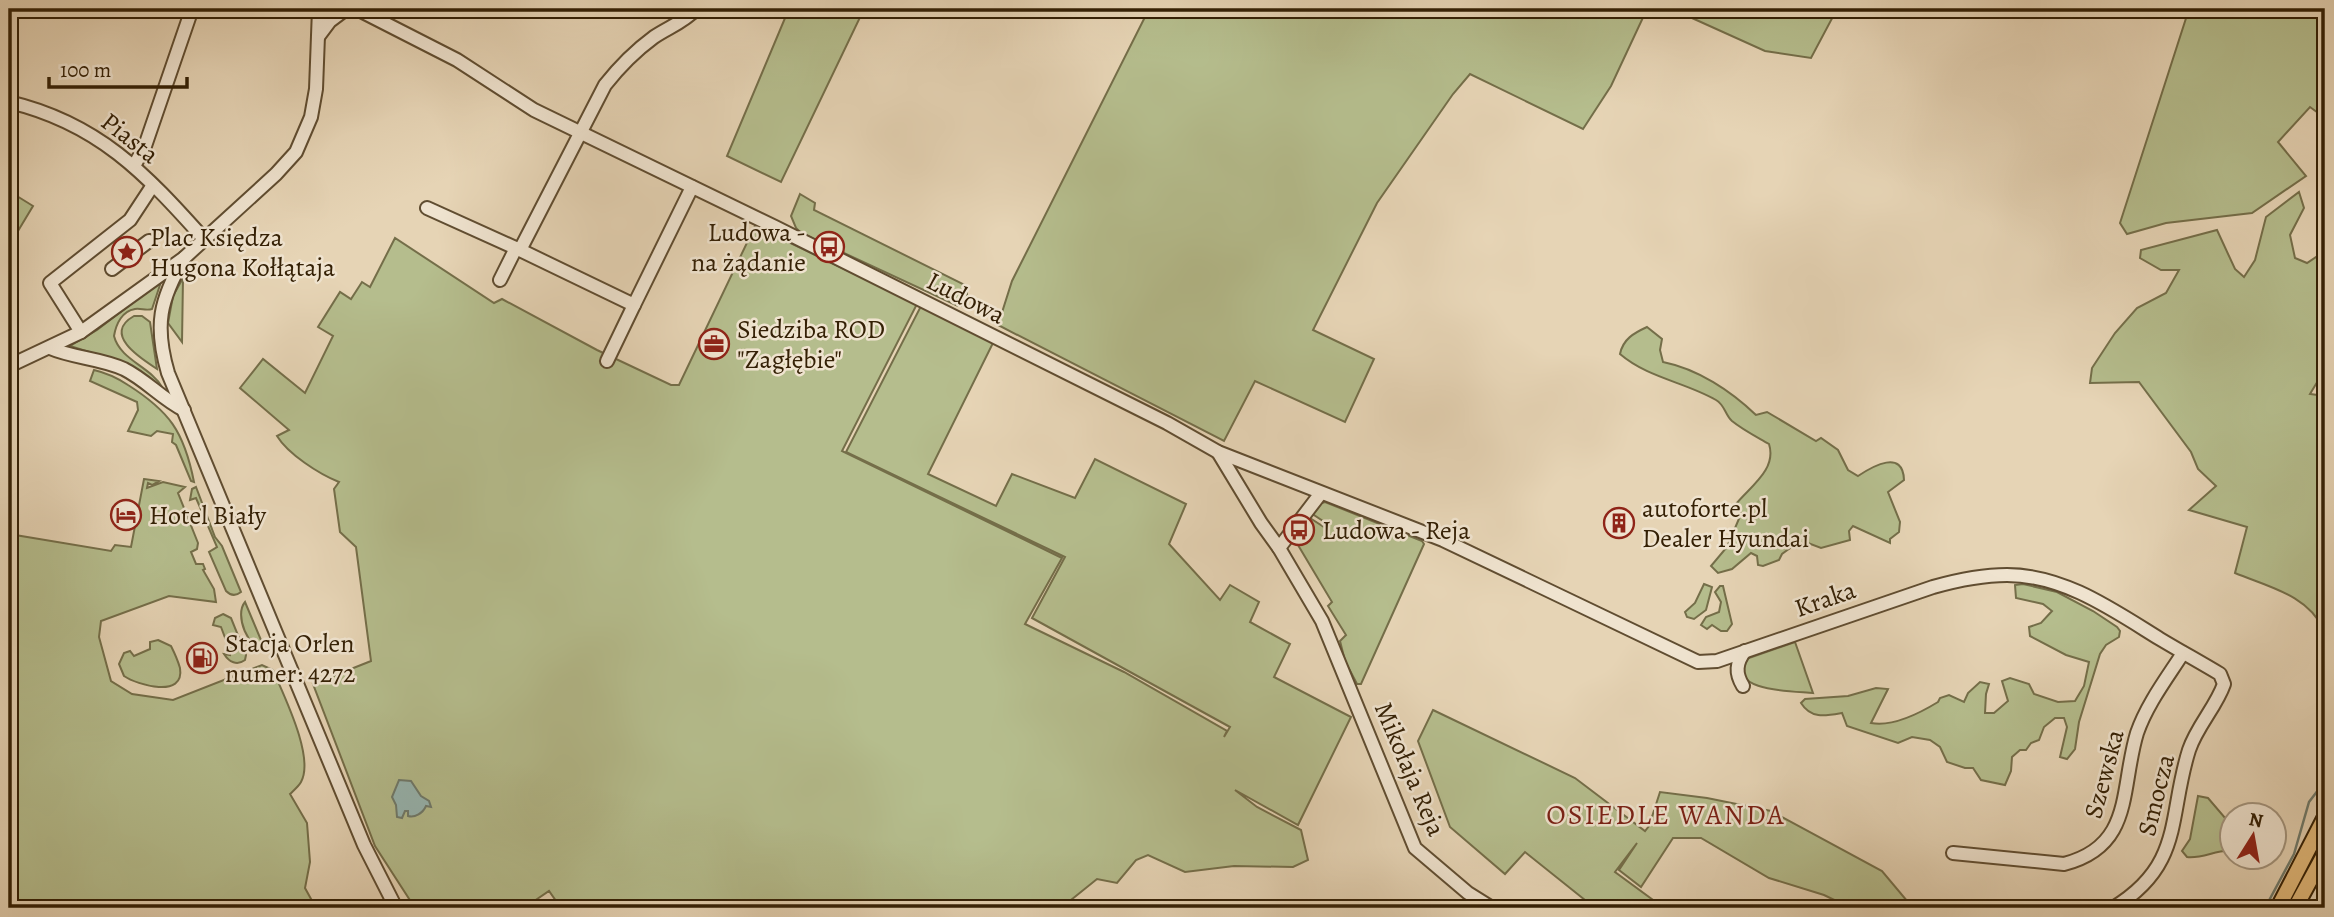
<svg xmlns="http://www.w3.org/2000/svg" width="2334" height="917" font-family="Alegreya,serif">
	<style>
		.green { fill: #b5bd8d; stroke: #746e49; stroke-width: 2 }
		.water { fill: #97b7b3; stroke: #6f7b6d; stroke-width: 2 }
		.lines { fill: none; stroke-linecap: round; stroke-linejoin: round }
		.stream { stroke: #6f7b6d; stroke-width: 2.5 }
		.minor-casing { stroke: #604d31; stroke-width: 16 }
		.major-casing { stroke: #342005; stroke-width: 18 }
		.minor { stroke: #efe3cf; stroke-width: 12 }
		.major { stroke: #e3ba7a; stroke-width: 14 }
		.labels { text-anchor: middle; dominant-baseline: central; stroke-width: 5; stroke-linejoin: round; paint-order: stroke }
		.street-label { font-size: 26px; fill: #342005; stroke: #efe3cf }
		.poi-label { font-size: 26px; fill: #342005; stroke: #efe3cf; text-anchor: start }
		.neighbourhood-label { font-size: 28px; letter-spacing: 2px; fill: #7a1f14; stroke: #efe3cf }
	</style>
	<rect width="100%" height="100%" fill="#e6d4b5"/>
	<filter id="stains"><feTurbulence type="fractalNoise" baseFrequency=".00286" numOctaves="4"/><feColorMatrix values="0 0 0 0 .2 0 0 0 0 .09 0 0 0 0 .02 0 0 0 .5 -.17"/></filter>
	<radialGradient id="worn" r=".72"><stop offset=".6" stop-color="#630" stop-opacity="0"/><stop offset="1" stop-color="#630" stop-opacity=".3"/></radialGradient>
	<!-- green -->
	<g class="green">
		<path d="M783,9H864L781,182L727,156L788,11Z"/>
		<path d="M1149,9H1647L1611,86L1583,129L1470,74L1453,94L1377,203L1313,330L1374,359L1345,422L1255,381L1224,441L998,325L1012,281Z"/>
		<path d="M1672,9H1837L1811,58L1765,51Z"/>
		<path d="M2189,9H2325V118L2310,107L2278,142L2306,176L2252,213L2166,223L2127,234L2120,223Z"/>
		<path d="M2299,192L2304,208L2290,235L2295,258L2307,263L2325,251V377L2319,379L2310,394L2325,396L2324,630C2308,595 2269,587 2235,573L2247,527L2189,510L2216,486L2198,469L2191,452L2139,382L2090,383L2092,368L2115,333L2137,308L2166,293L2179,270H2161L2140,258L2141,250L2217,230L2235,269L2244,277L2255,260L2266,217Z"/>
		<path d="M12,193L33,206L9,246V198Z"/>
		<path d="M800,194L815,203L814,210L967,286V301L963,306H958L801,233L796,228L791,216Z"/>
		<path d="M755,226L917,304L842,451L1062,558L1025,624L1124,672L1227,731L1224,737L1230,727L1032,618L1065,557L846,452L921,306L993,343L928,474L996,506L1012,474L1075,498L1095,459L1186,504L1169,544L1220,600L1230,585L1259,602L1250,622L1290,644L1274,677L1351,717L1298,825L1235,790L1257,807L1301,830L1308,860L1293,867L1234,866L1185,872L1148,855L1136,860L1117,883L1097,879L1061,908H561L549,891L524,908H460L455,905L443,908H415L375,846L313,684L371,661L356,547L340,532L334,489L339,482C319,474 288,454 277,436L289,430L240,388L263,359L305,393L333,336L318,327L340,292L351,299L362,282L370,287L395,238L494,303L502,299L597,350L671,385H679Z"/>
		<path d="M183,278L182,342L168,323L173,296Z"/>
		<path d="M157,284L160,285L152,309C146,311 141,308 135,309C122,311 116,324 114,336C120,360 151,367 162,387L127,364L70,346L97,330Z"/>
		<path d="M134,316H142L150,322L157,369C140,358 102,334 134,316Z"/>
		<path d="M1647,327L1662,339L1660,350L1663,362C1698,369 1731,391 1756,415L1767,412L1816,441L1821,438L1838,450L1848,470L1858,476C1873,466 1903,449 1904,480L1888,492L1900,522L1899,532L1890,539V543L1853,526L1849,531L1850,540L1821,548L1808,543H1797L1782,554L1779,560L1763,566L1758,565L1757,556L1751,553L1732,569L1718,573L1711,566L1727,547L1741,514L1736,504C1751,486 1777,469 1769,444C1757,437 1743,430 1732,421C1725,415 1725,405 1716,400C1685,382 1648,378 1620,354C1623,339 1634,333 1647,327Z"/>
		<path d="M94,370C107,373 119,379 128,385C169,411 184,431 194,482L191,481L176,445L172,442L173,434L157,431L151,436L128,431L138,410L137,402L90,381Z"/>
		<path d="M144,479L159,481L152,485L148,483L147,488L163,482L185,487L178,493L198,543L197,549L191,552L196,564H203L205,569L203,570L214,589L216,602L169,596L101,621L99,637L111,681L132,694L173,700L262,665L273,670C283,694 315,757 301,782C299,786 293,791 290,794L307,823L310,862L305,888L316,908H9V534L111,551L115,545L131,547Z"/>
		<path d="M196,487L215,537L222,546L241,592C236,596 231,596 226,591L209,552L217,547L196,498L190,500L192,489Z"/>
		<path d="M1325,502L1422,541L1424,544L1361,684H1357L1345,661L1340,641L1346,635L1328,606L1332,602L1295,540L1310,518L1324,527L1326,523L1311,513L1319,504Z"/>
		<path d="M1704,584L1712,587L1706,610L1694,619L1687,617L1685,612L1695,603Z"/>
		<path d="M2023,584L2057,592L2093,611L2117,627L2120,631L2119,637L2106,645L2100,654L2079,722L2075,749L2067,759L2060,757L2067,727L2064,718H2055L2044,727L2039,740L2031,743L2026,750H2020L2012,757L2011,771L2005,785L1981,780L1973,768H1965L1947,762L1940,747L1930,740L1912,737L1898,743L1847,726L1842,713C1825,716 1811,719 1801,703L1805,699L1848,696L1876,688L1888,689L1871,723C1892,727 1920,713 1938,702L1940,698L1949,695L1964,702L1968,693L1980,682L1989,684L1986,694L1985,713H1994L2008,701L2002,681L2010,678L2029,684L2034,694L2058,702L2075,701L2084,686L2089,662L2066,655L2030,636L2029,627L2041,623L2052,611L2043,604L2016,598L2015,585Z"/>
		<path d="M1720,586H1723L1732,624L1727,631H1721L1712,625L1707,629L1701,625L1706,617L1719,612L1721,602L1715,592Z"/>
		<path d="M245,602L266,652C248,649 234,615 245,602Z"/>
		<path d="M223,614L231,618L246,655L245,660C237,666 229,662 224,654L230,655V651L221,627L213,625L215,618Z"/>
		<path d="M158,640L171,646C174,652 178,661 180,668C185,699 137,685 124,676L119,664L124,653L130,651L134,656L150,649V642Z"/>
		<path d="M1795,642L1813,693C1795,691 1725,692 1746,659Z"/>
		<path d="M1433,710L1575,778L1645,831L1649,826L1660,792L1707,798L1771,811L1882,871L1913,908H1851L1824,895L1769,878L1701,838H1673L1641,887L1619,870L1637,843L1615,872L1664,908H1595L1525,852L1505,874L1450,827L1418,741Z"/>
		<path d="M2198,796L2208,798L2232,826V851C2217,849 2203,859 2187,857L2182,851L2190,839Z"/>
	</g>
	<!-- water -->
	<path class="water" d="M399,780L411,781L421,796L429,801L431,807L426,806C423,813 415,818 408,816V811H405L402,818L397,817L396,805L392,797Z"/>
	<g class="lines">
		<!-- stream -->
		<g class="stream">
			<path d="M2265,908L2294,854L2309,802L2325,781"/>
			<path d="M2321,908L2325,901"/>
		</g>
		<!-- minor casing -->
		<g class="minor-casing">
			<g id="minor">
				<path d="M357,9L457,60L534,110L775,227L1167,423L1218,452L1443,540L1698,662L1717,661L1933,587C1958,580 1982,575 2007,575C2064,575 2113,610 2160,639C2180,651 2200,662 2220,674L2224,684C2216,707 2197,726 2189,750C2168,816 2184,865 2113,908"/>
				<path d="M318,37L330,21L346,9"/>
				<path d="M9,102C98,123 145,173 204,239"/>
				<path d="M134,166L145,146L192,9"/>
				<path d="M692,187L634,305L520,250L605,85C620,66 635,51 654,37C669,27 684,22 696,9"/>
				<path d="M427,208L520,250"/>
				<path d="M184,258C160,300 154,325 168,373L364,845L396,908"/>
				<path d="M112,269L149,241"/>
				<path d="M500,280L516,248"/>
				<path d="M81,332L50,283L130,220L153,185"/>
				<path d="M50,348C73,358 100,358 124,369C146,380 162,399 184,410"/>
				<path d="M607,361L634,305"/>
				<path d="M9,366L81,332L184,258L276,174L296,152L311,117L316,89L319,9"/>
				<path d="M1218,452L1261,523L1279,548L1322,621L1415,848L1468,893L1492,908"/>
				<path d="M1279,548L1321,493"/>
				<path d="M1743,686C1735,673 1736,663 1745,651"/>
				<path d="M1953,853L2064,864C2134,846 2120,789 2137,733C2147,704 2167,678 2183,653"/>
			</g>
		</g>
		<!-- major casing -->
		<g class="major-casing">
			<g id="major">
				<path d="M2278,908L2325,817"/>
				<path d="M2295,908L2325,853"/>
			</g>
		</g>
		<!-- minor -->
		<use href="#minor" class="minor"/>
		<!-- major -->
		<use href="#major" class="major"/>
	</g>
	<!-- icons -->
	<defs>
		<g id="bus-ring" transform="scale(1.575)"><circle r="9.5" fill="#efe3cf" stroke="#8f2418" stroke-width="1.5"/><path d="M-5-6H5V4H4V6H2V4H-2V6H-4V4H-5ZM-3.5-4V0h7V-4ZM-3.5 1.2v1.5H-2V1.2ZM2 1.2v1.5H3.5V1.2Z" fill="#8f2418"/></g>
		<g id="sight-ring" transform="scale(1.575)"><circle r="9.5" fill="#efe3cf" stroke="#8f2418" stroke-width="1.5"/><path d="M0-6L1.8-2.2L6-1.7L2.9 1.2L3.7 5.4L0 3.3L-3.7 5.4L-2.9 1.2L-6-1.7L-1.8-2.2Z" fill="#8f2418"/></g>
		<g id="office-ring" transform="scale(1.575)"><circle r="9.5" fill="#efe3cf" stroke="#8f2418" stroke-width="1.5"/><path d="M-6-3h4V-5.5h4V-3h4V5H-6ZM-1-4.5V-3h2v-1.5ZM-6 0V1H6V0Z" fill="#8f2418"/></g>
		<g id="hotel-ring" transform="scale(1.575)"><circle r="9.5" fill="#efe3cf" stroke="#8f2418" stroke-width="1.5"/><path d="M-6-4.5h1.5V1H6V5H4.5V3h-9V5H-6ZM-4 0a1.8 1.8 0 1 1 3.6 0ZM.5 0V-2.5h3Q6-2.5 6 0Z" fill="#8f2418"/></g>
		<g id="building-ring" transform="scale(1.575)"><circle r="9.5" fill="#efe3cf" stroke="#8f2418" stroke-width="1.5"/><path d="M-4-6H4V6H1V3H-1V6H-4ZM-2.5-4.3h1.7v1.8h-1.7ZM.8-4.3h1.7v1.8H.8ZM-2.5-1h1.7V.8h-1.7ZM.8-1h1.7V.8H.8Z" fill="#8f2418"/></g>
		<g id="fuel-ring" transform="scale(1.575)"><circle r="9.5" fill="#efe3cf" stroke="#8f2418" stroke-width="1.5"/><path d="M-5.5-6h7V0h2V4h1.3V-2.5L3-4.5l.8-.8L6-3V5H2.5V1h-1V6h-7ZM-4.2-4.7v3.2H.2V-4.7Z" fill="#8f2418"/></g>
	</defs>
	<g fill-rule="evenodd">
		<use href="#bus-ring" x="829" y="247"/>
		<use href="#sight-ring" x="127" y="252"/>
		<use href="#office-ring" x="714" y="344"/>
		<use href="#hotel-ring" x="126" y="515"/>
		<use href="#building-ring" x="1619" y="523"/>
		<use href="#bus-ring" x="1299" y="530"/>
		<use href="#fuel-ring" x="202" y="658"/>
	</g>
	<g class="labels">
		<!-- street labels -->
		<g class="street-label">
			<text transform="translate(130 138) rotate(38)">Piasta</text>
			<text transform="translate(966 298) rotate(27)">Ludowa</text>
			<text transform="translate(1825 599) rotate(-19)">Kraka</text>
			<text transform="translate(1410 769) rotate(67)">Mikołaja Reja</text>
			<text transform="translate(2104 774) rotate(-75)">Szewska</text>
			<text transform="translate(2156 795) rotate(-76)">Smocza</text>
		</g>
		<!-- poi labels -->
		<g class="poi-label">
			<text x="806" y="232" text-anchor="end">Ludowa -<tspan x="806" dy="30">na żądanie</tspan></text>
			<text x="150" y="237">Plac Księdza<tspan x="150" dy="30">Hugona Kołłątaja</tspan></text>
			<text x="737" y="329">Siedziba ROD<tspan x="737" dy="30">"Zagłębie"</tspan></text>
			<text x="1642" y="508">autoforte.pl<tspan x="1642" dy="30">Dealer Hyundai</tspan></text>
			<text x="149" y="515">Hotel Biały</text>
			<text x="1322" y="530">Ludowa - Reja</text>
			<text x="225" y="643">Stacja Orlen<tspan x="225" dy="30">numer: 4272</tspan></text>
		</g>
		<!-- neighbourhood labels -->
		<g class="neighbourhood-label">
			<text x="1666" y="815">OSIEDLE WANDA</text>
		</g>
	</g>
	<!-- margin -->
	<rect width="2334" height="917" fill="none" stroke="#e6d4b5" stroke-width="35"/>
	<rect x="10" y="10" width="2313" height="896" fill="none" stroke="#342005" stroke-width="3.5"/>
	<rect x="18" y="18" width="2299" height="882" fill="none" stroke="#342005" stroke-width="2"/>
	<!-- north arrow -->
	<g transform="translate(2253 836) rotate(11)"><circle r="33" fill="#efe3cf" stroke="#a4957e" stroke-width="2"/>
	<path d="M0-5L12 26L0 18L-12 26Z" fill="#8f2418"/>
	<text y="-10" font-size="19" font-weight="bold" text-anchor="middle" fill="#342005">N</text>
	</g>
	<!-- scale -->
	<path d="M49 77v10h138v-10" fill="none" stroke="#342005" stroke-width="3.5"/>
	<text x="60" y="77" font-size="21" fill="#342005" stroke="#efe3cf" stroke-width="5" paint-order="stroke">100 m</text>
	<rect width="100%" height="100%" filter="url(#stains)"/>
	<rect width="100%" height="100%" fill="url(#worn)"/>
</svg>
